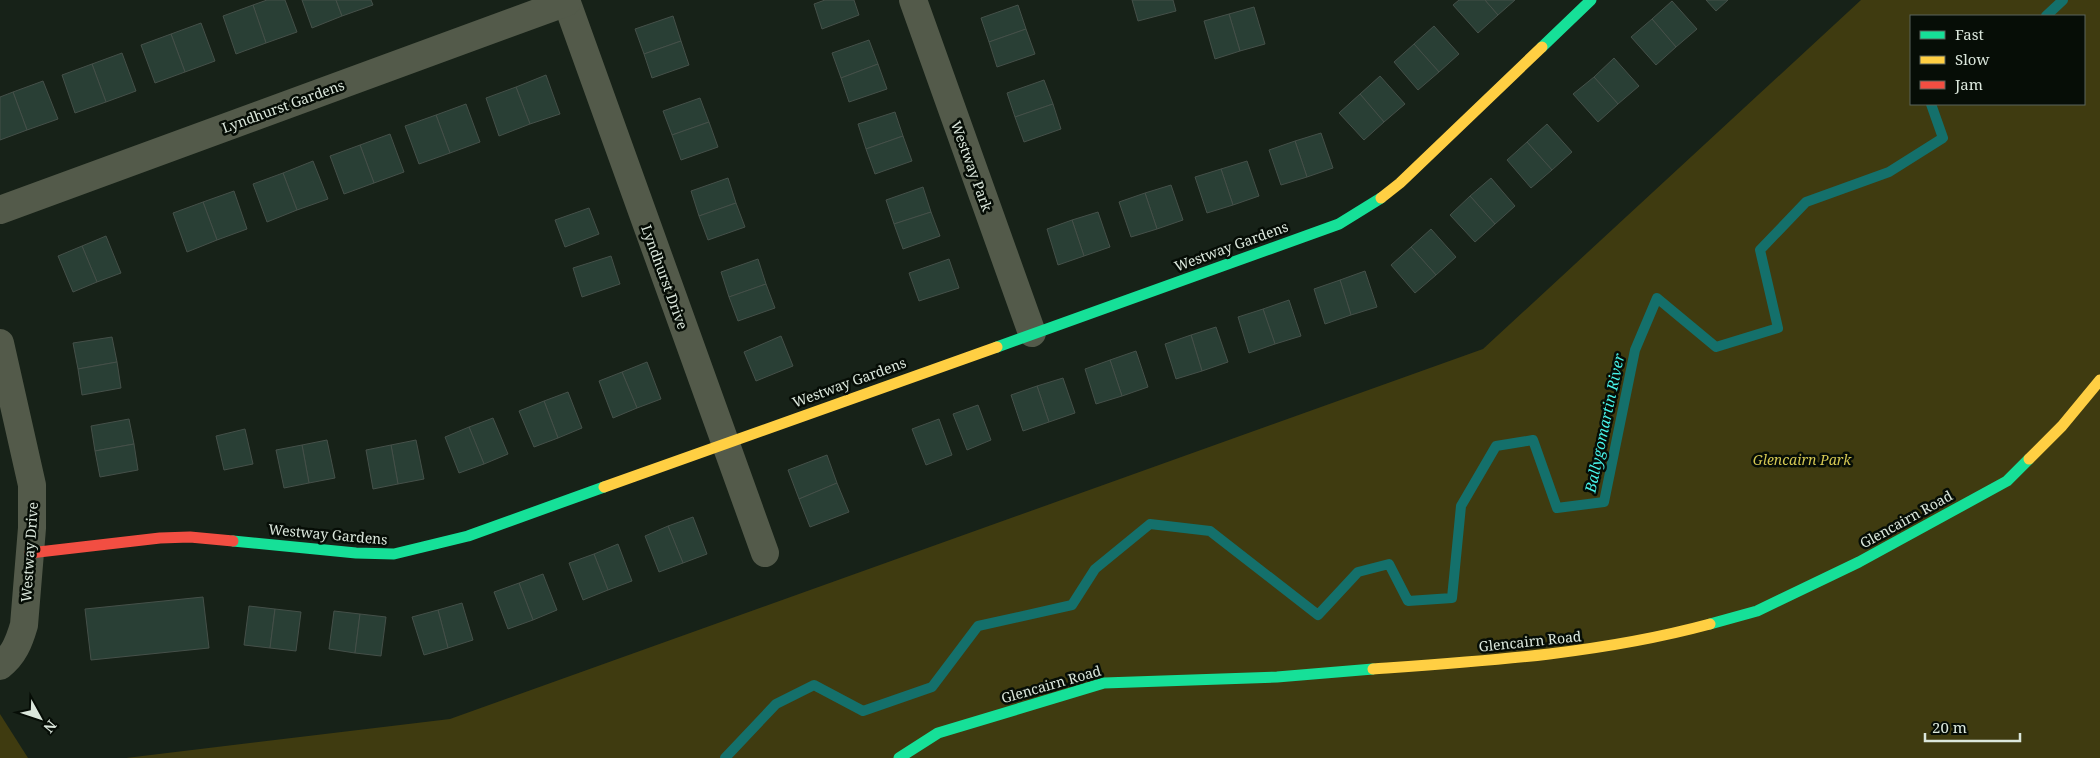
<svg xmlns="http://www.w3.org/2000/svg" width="2100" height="758" font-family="'Noto Serif',serif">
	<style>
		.green { fill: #3f3b10; fill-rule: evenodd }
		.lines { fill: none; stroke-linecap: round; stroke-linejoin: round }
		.stream { stroke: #14706b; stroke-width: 10 }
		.building { fill: #293f35; stroke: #455049 }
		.street { stroke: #535a4a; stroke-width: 28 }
		.fast { stroke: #16e098; stroke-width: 11 }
		.slow { stroke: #ffcf43; stroke-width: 11 }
		.jam { stroke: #f24e42; stroke-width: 11 }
		.labels { text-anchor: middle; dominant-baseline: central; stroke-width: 5; stroke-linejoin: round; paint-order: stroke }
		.street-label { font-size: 14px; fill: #dbe7dc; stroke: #060d06 }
		.park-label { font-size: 14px; font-style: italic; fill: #d3c652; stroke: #060d06 }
		.water-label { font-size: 15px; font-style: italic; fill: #48f3e9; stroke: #060d06 }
	</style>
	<rect width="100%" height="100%" fill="#172218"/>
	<!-- green -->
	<g class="green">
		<path d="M1861,0H2100V758H126L450,719L1483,349ZM1911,16H2084V104H1911Z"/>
		<path d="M0,714L28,758H0Z"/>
	</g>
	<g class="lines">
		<!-- stream -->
		<g class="stream">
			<path d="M2046,16L2063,0"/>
			<path d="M725,758L776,704L814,685L863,711L932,687L978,626L1072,605L1095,569L1150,524L1210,531L1318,615L1358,572L1389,564L1408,601L1452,598L1461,506L1496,446L1533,440L1557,508L1604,502L1635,350L1657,298L1716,347L1778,328L1760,250L1806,202L1889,172L1943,138L1931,104"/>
		</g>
	</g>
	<!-- building -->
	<g class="building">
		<path d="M267,0H285L297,32L266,43L253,5Z"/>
		<path d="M302,0H336L342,16L312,28Z"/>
		<path d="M336,0H371L373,5L342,16Z"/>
		<path d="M825,0H854L859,15L822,29L814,4Z"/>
		<path d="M1132,0H1173L1176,11L1138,21Z"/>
		<path d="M1459,0H1485L1498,15L1478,33L1453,5Z"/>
		<path d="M1485,0H1515L1498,15Z"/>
		<path d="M1706,0H1728L1716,11Z"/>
		<path d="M1672,1L1697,29L1676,47L1652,19Z"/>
		<path d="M253,5L266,43L236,54L223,16Z"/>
		<path d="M1018,5L1026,29L989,42L981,18Z"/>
		<path d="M1254,7L1265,44L1240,51L1229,14Z"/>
		<path d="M1229,14L1240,51L1215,59L1204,21Z"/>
		<path d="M673,16L681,41L644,54L635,29Z"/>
		<path d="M1652,19L1676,47L1656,65L1631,37Z"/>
		<path d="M201,23L215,61L185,72L171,34Z"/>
		<path d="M1434,26L1459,54L1439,72L1414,44Z"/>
		<path d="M1026,29L1035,54L997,67L989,42Z"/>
		<path d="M171,34L185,72L155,83L141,45Z"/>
		<path d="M869,40L878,64L841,78L832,53Z"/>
		<path d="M681,41L689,65L652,78L644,54Z"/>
		<path d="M1414,44L1439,72L1418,90L1394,62Z"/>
		<path d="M122,53L136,91L106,102L92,64Z"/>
		<path d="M1614,58L1639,86L1618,104L1594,77Z"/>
		<path d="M92,64L106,102L75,113L62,75Z"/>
		<path d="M878,64L887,89L849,102L841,78Z"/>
		<path d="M546,75L560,114L530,124L516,87Z"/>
		<path d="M1380,76L1405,104L1384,122L1360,94Z"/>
		<path d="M1594,77L1618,104L1598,122L1573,94Z"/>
		<path d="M1044,80L1053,104L1015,117L1007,93Z"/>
		<path d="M43,81L58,119L27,130L13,92Z"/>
		<path d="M516,87L530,124L499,136L486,98Z"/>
		<path d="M13,92L27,130L0,140V97Z"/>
		<path d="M1360,94L1384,122L1364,140L1339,113Z"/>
		<path d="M700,98L709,122L672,135L663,111Z"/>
		<path d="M466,104L480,142L450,153L436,115Z"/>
		<path d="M1053,104L1061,129L1024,142L1015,117Z"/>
		<path d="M895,112L903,136L866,149L858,124Z"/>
		<path d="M436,115L450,153L419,164L405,126Z"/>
		<path d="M709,122L718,147L681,160L672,135Z"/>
		<path d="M1547,124L1572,152L1552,170L1527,142Z"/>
		<path d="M1321,133L1333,168L1307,177L1295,141Z"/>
		<path d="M390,134L404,172L374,183L360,145Z"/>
		<path d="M903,136L912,161L875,174L866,149Z"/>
		<path d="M1295,141L1307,177L1281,185L1269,150Z"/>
		<path d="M1527,142L1552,170L1531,188L1507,160Z"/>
		<path d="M360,145L374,183L344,194L330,156Z"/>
		<path d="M313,161L328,199L297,210L283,173Z"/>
		<path d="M1247,161L1259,196L1233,205L1221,169Z"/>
		<path d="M1221,169L1233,205L1207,213L1195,177Z"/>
		<path d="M283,173L297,210L267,222L253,184Z"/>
		<path d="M728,178L736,203L699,216L691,191Z"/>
		<path d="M1491,178L1515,206L1495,224L1470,196Z"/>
		<path d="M1171,185L1183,220L1157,229L1145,193Z"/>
		<path d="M923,187L931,212L894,224L886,200Z"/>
		<path d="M234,191L247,229L217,240L203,202Z"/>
		<path d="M1145,193L1157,229L1131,237L1119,202Z"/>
		<path d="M1470,196L1495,224L1475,242L1450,215Z"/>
		<path d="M203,202L217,240L187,252L173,213Z"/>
		<path d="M736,203L745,227L708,240L699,216Z"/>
		<path d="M589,208L599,234L565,247L555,220Z"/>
		<path d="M931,212L940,236L903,249L894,224Z"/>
		<path d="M1098,212L1110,247L1084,256L1072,220Z"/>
		<path d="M1072,220L1084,256L1058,265L1047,229Z"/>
		<path d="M1431,229L1456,257L1436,275L1411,247Z"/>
		<path d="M106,236L121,273L97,282L82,246Z"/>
		<path d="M82,246L97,282L73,292L58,256Z"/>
		<path d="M1411,247L1436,275L1415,293L1391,265Z"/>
		<path d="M611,256L620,284L582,297L573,268Z"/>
		<path d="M758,259L766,284L729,297L721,272Z"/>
		<path d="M949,259L959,288L919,301L909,273Z"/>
		<path d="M1365,271L1377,307L1351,315L1340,280Z"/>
		<path d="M1340,280L1351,315L1325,324L1314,289Z"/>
		<path d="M766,284L775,308L738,321L729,297Z"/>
		<path d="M1289,300L1301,336L1275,344L1263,309Z"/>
		<path d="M1263,309L1275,344L1249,353L1238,317Z"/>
		<path d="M1216,327L1228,362L1202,371L1191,335Z"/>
		<path d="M1191,335L1202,371L1176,379L1165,344Z"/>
		<path d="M781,336L793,366L756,381L744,352Z"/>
		<path d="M112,337L117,362L78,369L73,343Z"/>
		<path d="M1136,351L1148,387L1122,396L1110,360Z"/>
		<path d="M1110,360L1122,396L1096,404L1085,369Z"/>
		<path d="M117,362L121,388L82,395L78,369Z"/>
		<path d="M647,362L661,399L637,408L622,372Z"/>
		<path d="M622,372L637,408L613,418L599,381Z"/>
		<path d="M1063,378L1075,413L1049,422L1037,386Z"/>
		<path d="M1037,386L1049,422L1023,431L1011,395Z"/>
		<path d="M568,392L582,428L558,438L544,401Z"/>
		<path d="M544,401L558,438L534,447L519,411Z"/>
		<path d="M978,405L991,440L967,450L953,414Z"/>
		<path d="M493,418L508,454L484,464L469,427Z"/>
		<path d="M129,419L134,444L95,451L91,426Z"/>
		<path d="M939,419L952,455L926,465L912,429Z"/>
		<path d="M469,427L484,464L459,473L445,437Z"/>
		<path d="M245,429L253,464L224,470L216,436Z"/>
		<path d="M327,440L335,478L309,483L302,445Z"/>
		<path d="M416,440L424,479L398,484L391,445Z"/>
		<path d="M134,444L138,470L100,477L95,451Z"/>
		<path d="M302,445L309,483L284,488L276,450Z"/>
		<path d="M391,445L398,484L373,489L366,450Z"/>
		<path d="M827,455L837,483L799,499L788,470Z"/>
		<path d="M837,483L849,512L810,527L799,499Z"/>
		<path d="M693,517L707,554L683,563L668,526Z"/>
		<path d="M668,526L683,563L659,572L645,536Z"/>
		<path d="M618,544L632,581L608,590L594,554Z"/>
		<path d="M594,554L608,590L583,600L569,563Z"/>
		<path d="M543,574L557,610L533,620L519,583Z"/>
		<path d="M519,583L533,620L508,629L494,592Z"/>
		<path d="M203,597L209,648L91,660L85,609Z"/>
		<path d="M462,603L473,640L448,648L438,610Z"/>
		<path d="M249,606L275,609L270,648L244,645Z"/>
		<path d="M275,609L301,612L296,651L270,648Z"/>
		<path d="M438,610L448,648L424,655L412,617Z"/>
		<path d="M334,611L360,614L355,653L329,649Z"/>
		<path d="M360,614L386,617L381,656L355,653Z"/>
	</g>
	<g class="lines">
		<!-- street -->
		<g class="street">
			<path d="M566,0L765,553"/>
			<path d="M913,0L1032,333"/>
			<path d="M0,210L567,2"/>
			<path d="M0,343L32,485V528L24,625C19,642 14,655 0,666"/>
		</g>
		<!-- fast -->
		<g class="fast">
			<path d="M1542,47L1591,0"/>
			<path d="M997,347L1339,224L1381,198"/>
			<path d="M233,541L356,553L394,554L468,536L604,487"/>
			<path d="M1710,624L1757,611L1859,562L2007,481L2029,459"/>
			<path d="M899,758L938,733L1104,683L1277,677L1373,669"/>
		</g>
		<!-- slow -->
		<g class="slow">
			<path d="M1381,198L1400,183L1542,47"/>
			<path d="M2029,459L2062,426L2100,380"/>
			<path d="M604,487L997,347"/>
			<path d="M1373,669C1486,661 1599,654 1710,624"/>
		</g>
		<!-- jam -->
		<path class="jam" d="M30,553L160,538L190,537L233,541"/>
	</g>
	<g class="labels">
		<!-- street labels -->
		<g class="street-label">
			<text transform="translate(283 106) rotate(-20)">Lyndhurst Gardens</text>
			<text transform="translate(972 166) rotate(70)">Westway Park</text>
			<text transform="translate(1231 246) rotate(-20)">Westway Gardens</text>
			<text transform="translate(665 277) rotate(70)">Lyndhurst Drive</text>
			<text transform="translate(849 382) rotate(-20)">Westway Gardens</text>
			<text transform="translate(1906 519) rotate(-29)">Glencairn Road</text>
			<text transform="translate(328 534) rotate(5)">Westway Gardens</text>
			<text transform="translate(29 552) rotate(-86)">Westway Drive</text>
			<text transform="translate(1530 641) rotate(-6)">Glencairn Road</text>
			<text transform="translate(1051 684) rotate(-16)">Glencairn Road</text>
		</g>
		<!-- park labels -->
		<g class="park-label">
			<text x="1802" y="459">Glencairn Park</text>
		</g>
		<!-- water labels -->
		<g class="water-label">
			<text transform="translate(1604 423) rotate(-78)">Ballygomartin River</text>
		</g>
	</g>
	<!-- legend -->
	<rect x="1910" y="15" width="175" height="90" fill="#060d06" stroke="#5b645c"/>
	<rect x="1920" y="31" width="25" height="8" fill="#16e098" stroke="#5b645c"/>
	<text x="1955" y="40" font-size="15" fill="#dbe7dc">Fast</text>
	<rect x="1920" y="56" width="25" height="8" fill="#ffcf43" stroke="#5b645c"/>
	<text x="1955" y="65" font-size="15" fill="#dbe7dc">Slow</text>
	<rect x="1920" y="81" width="25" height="8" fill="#f24e42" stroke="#5b645c"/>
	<text x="1955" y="90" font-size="15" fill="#dbe7dc">Jam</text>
	<!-- north arrow -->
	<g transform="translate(40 718) rotate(130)" stroke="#060d06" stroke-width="4" paint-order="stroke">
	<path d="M0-4L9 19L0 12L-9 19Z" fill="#dbe7dc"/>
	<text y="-8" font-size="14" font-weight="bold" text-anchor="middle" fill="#dbe7dc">N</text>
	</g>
	<!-- scale -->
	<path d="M1925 733v8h95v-8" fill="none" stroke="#dbe7dc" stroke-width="2.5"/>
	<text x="1932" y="733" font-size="15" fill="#dbe7dc" stroke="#060d06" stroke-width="4" paint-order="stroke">20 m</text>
</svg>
